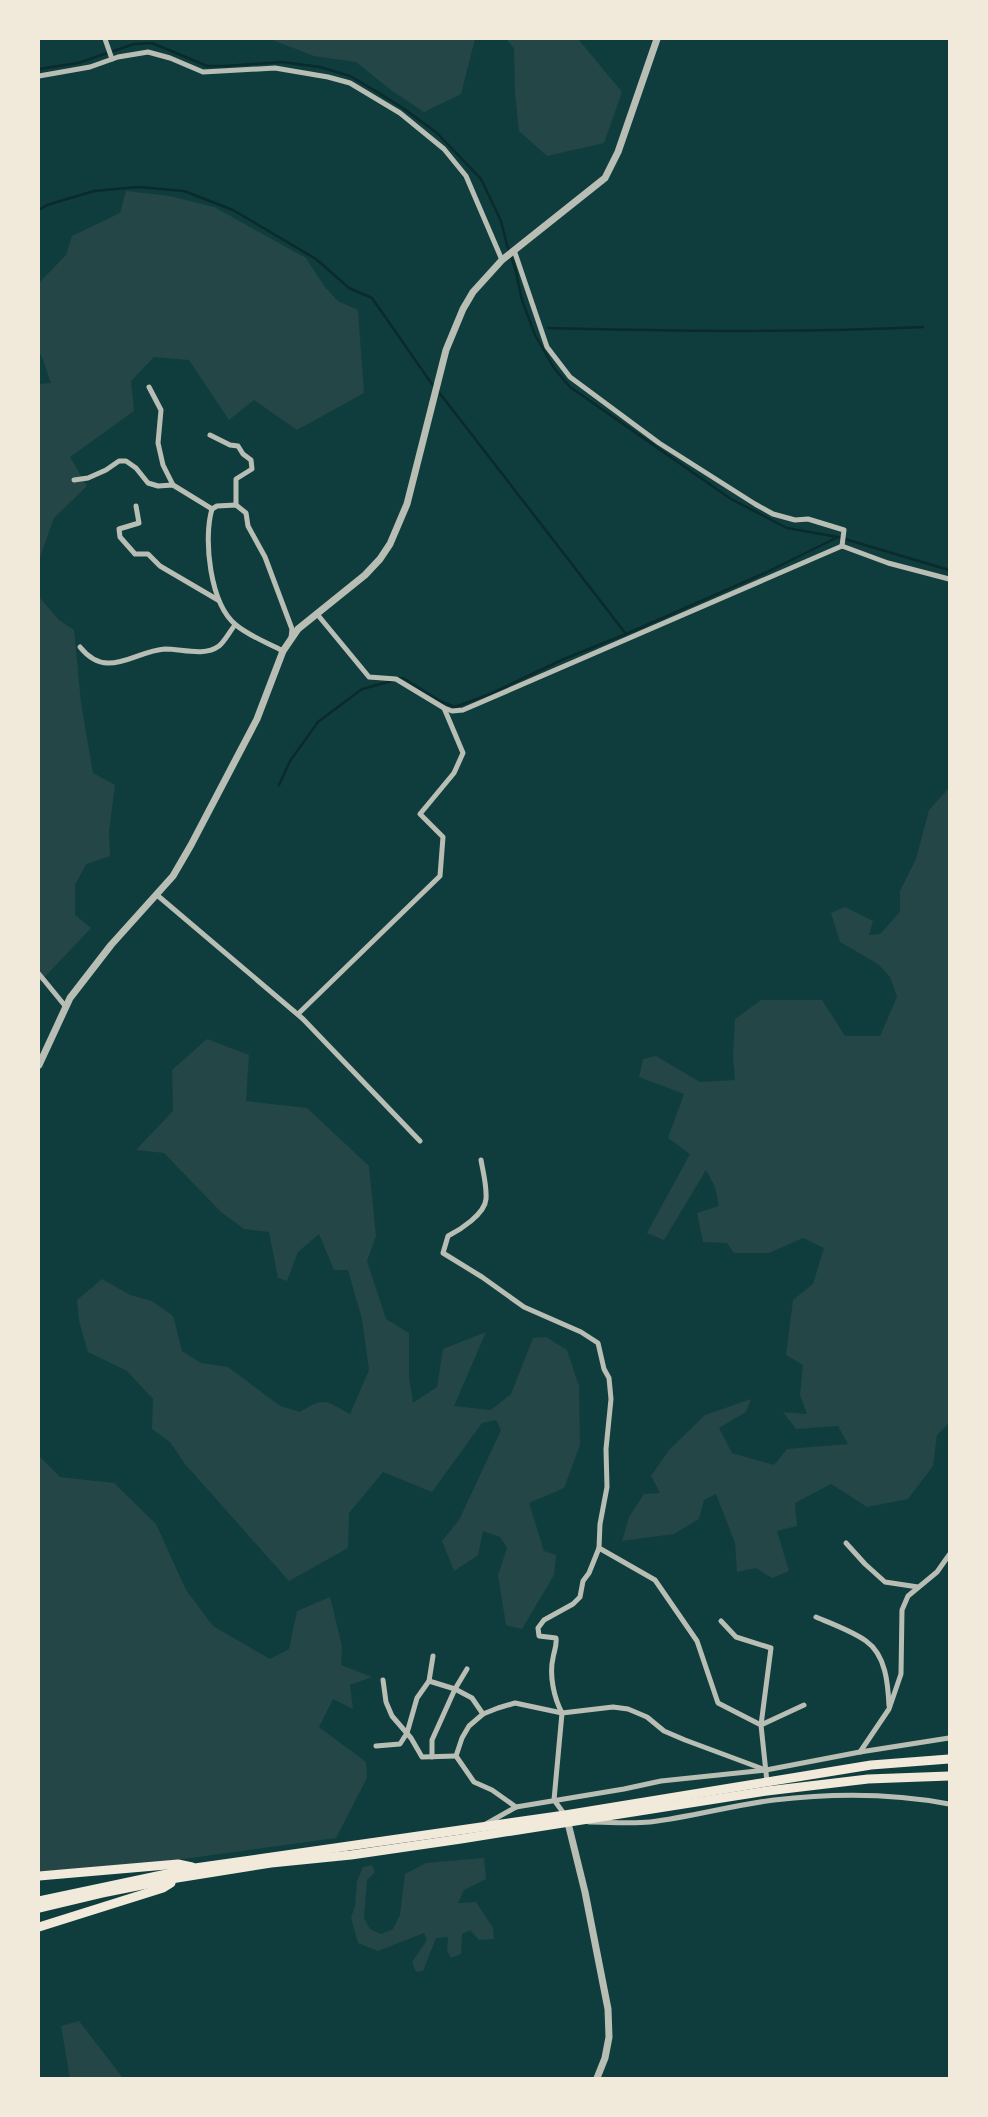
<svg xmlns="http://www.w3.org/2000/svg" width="988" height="2117" font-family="'IBM Plex Sans',sans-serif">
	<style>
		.green { fill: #244646 }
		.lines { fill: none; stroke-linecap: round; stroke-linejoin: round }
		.stream { stroke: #0a2a2b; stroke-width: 2.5 }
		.minor { stroke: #b8beb3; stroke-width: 5 }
		.tertiary { stroke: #b8beb3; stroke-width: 7 }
		.trunk { stroke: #f1e9da; stroke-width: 9 }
	</style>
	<rect width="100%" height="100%" fill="#0f3d3e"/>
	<!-- green -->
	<g class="green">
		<path d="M270,39H475L461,94L424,112L391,90L356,62L314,56Z"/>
		<path d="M506,39H578L622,92L604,143L547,156L519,131L515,93L514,48Z"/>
		<path d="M126,191L170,196L214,207L306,258L324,286L338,301L358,310L364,393L297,430L254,400L229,420L189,360L154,357L131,381L134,411L70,457L87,486L54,518L39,560V384L51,383L42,357L39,352V283L66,255L72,236L120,213Z"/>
		<path d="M39,597L59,620L74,630L81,703L93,773L115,785L109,832L110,856L86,864L75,885V915L91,928L39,983Z"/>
		<path d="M949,788V1423L937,1435L933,1466L908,1499L867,1507L831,1484L795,1503L797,1526L777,1531L789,1571L772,1578L756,1568L737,1572L735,1543L716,1494L704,1500L699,1519L674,1534L622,1541L629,1517L644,1494L660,1493L651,1476L669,1450L705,1415L751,1399L746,1412L719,1428L732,1453L774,1465L787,1449L848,1444L838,1426L796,1429L783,1412L807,1414L800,1395L803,1365L786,1355L793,1300L813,1284L824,1248L803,1238L769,1253H734L727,1243L703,1242L697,1213L719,1206L715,1187L706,1170L664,1240L647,1233L690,1154L668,1138L684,1094L639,1077L643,1059L656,1056L700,1082L735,1080L733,1056L735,1019L761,1000H822L845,1036H880L897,997L890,977L878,964L840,942L831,913L845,907L873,921L869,935L880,934L900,912V891L916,859L929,810Z"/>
		<path d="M207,1039L249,1055L246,1101L307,1108L369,1166L376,1236L367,1261L386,1319L409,1333V1376L413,1403L437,1387L443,1349L486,1332L454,1406L491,1410L511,1394L533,1338L546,1337L567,1350L579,1386L580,1445L564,1488L529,1503L544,1551L556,1555L554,1575L522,1629L506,1625L498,1575L507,1548L500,1537L483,1531L478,1555L454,1571L442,1541L459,1520L501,1430L496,1420L482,1423L432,1492L383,1472L349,1513L348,1548L289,1581L185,1464L170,1442L152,1429L153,1399L127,1371L88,1352L79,1321L77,1300L102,1279L130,1295L152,1301L173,1316L182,1351L201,1363L228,1367L280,1406L300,1412C325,1396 325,1401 350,1414L369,1370L362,1319L348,1270H334L319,1234L298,1252L287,1281L278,1278L269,1232L244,1229L221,1212L164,1153L136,1150L173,1111L172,1070Z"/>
		<path d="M39,1456L60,1477L114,1483L156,1524L186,1590L213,1626L270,1659L289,1649L297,1611L330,1597L342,1646L341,1665L372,1677L350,1685L353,1709L333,1699L319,1727L366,1762L367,1778L336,1838L39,1879Z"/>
		<path d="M484,1858L486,1879L464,1890L458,1903L476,1902L493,1928L494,1939L479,1940L470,1930L462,1934L461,1954L451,1958L447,1951L448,1937L436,1938L423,1971L416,1972L412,1962L427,1940L424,1933L378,1951L358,1943L351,1917L355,1907L357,1881L363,1867L372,1865L375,1872L367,1880L364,1918L370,1929L381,1934L393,1929L400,1915L405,1874L426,1863Z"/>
		<path d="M79,2021L123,2078H70L61,2026Z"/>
	</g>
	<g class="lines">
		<!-- stream -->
		<g class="stream">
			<path d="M39,69L78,63L134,44L152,43L207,66H225L282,62L320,67L350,76L374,90L403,108L437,133L481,179L501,221L507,245L515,268L522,300L535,335L554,368L570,387L731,499L787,528L838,537L949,570"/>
			<path d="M39,210L47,205L94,191L138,187L184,191L233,210L316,259L349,288L372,298L434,387"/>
			<path d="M548,328C673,331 798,333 923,327"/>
			<path d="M438,391L626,634L765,573L838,537"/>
			<path d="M398,679L403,678L442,702L455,707L490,694L564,659L626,634"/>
			<path d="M279,785L290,761L318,722L362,689L392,681"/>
		</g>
		<!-- minor -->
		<g class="minor">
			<path d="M105,39L112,59"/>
			<path d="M39,76L90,67L118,57L148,52L170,58L203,72L275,68L328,77L350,83L400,113L444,149L466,176L502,260"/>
			<path d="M514,250L547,347L570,377L659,443L755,504L773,514L795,520L808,519L844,530L842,546"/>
			<path d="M149,387L161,410L158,443L163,465L173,485"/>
			<path d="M210,435L230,445L238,446L243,454L251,460L252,469L236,479V505"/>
			<path d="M74,480L88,478L106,470L119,461H126L136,468L148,483L158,486L173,485L212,509L217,506L236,505L246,513L248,526L265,557L292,629L291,638"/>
			<path d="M136,506L139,523L119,529L120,537L135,554H148L160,566L218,600"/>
			<path d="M212,509C203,539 210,604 236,625C249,636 268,643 283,651"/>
			<path d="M317,614L369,677L396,679L444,708L452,711L463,710L842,546L888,563L949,579"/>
			<path d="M80,647C107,681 134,651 165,649C182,649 204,657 219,646C225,641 230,631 235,625"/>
			<path d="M157,895L303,1019L420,1141"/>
			<path d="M39,974L66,1007"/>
			<path d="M298,1014L440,876L443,837L420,814L454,773L463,753L444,708"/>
			<path d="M481,1160C483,1172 487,1186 486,1199C485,1214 460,1230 448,1236L443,1253L482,1277L524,1307L581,1332L598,1343L604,1369L609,1378L611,1399L606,1449L607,1487L600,1524L599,1548L655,1580L697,1641L718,1703L761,1725L767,1782"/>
			<path d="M846,1543L865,1564L885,1582L918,1587"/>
			<path d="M816,1617C832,1624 852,1631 866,1641C886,1655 888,1684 889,1706"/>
			<path d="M721,1621L736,1637L771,1648L761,1725L804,1705"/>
			<path d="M383,1680L386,1702L392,1716L411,1738L422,1757L456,1756"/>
			<path d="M429,1681L455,1689L472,1698L483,1714"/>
			<path d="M376,1746L400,1744L407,1733L417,1698L429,1681L433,1656"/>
			<path d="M860,1752L949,1738"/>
			<path d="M432,1757V1740L455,1689L467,1669"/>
			<path d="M516,1807L492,1790L474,1782L456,1756L462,1738L469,1726L483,1714L498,1708L515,1703L562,1713L613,1707L628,1709L647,1717L664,1731L685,1740L763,1769"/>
			<path d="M565,1815L554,1800L562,1713C554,1698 549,1675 553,1658C554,1651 557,1646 556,1638L539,1636L538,1628L544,1620L573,1604L580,1597L583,1581L589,1573L599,1548"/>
			<path d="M589,1822C609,1822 630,1824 650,1822C692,1817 733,1805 774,1800C834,1793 891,1793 949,1804"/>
			<path d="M486,1824L516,1807L624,1789L661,1781L766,1770L860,1752L889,1709L901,1674L902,1610L908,1596L937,1572L949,1555"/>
		</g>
		<!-- tertiary -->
		<g class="tertiary">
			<path d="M39,1065L70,998L111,945L173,876L191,845L257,719L283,651L298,629L365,575L380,559L390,544L407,504L446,350L463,309L473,292L502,260L605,178L618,152L657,39"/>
			<path d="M567,1819L585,1892L608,2009L609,2037L605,2058L597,2078"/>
		</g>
		<!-- trunk -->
		<g class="trunk">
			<path d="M39,1876L178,1864L192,1867"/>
			<path d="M39,1901L195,1868L565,1815L871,1765L949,1759"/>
			<path d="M39,1908L102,1893L177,1878L271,1863L351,1855L461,1839L767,1791L868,1779L949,1776"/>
			<path d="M39,1927L163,1888L171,1883"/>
		</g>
	</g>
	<!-- border -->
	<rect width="988" height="2117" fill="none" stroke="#f1e9da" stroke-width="80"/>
</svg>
